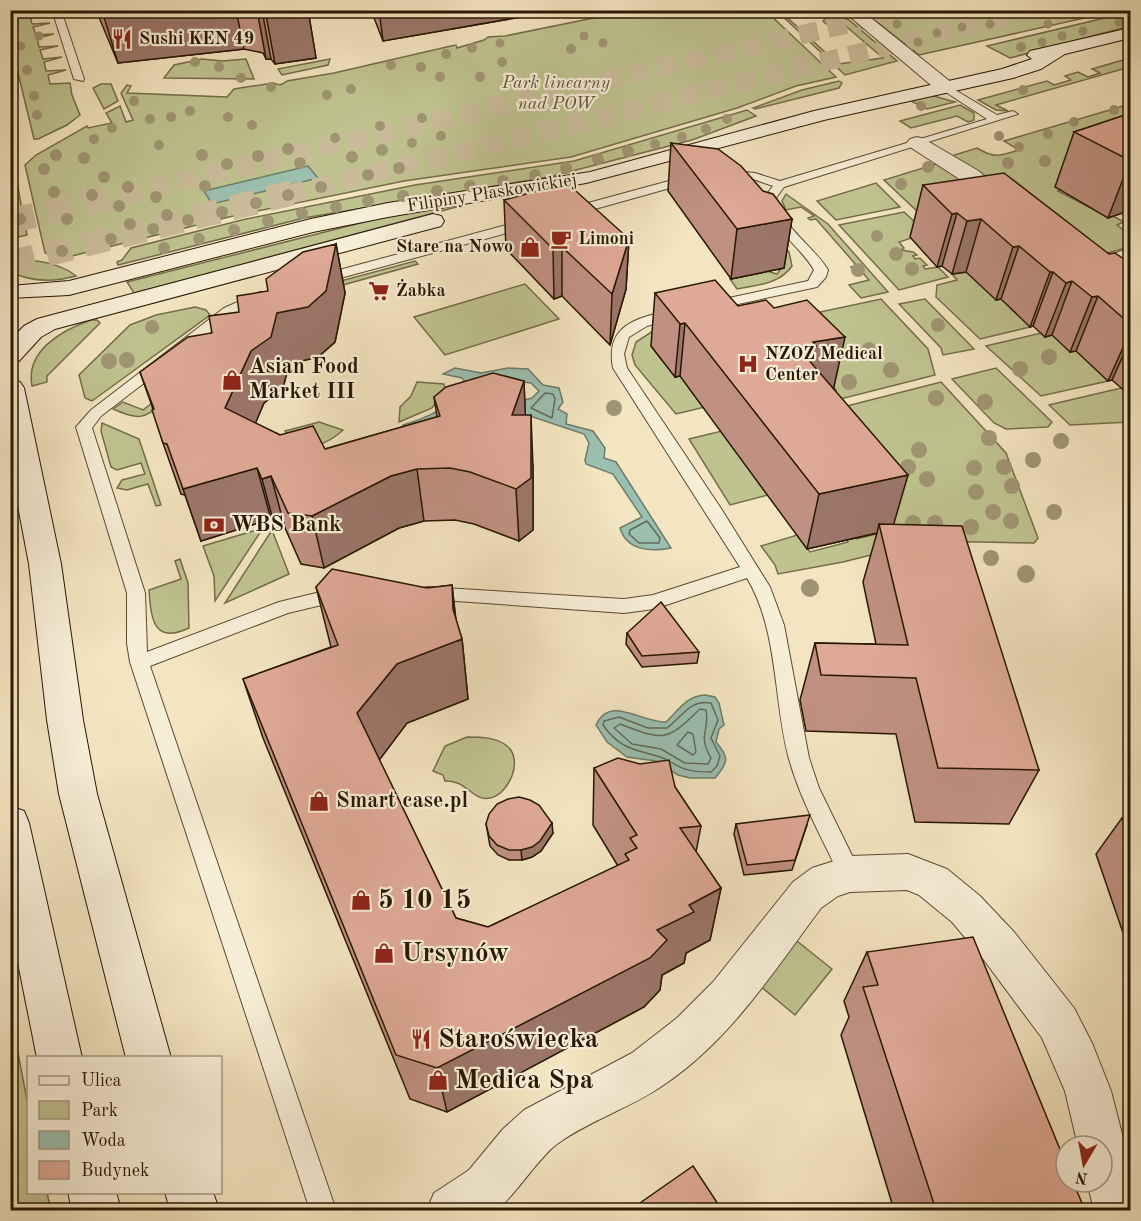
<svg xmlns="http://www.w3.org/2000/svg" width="1141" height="1221" font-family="'Old Standard TT',serif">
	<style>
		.green { fill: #bfc390; stroke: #746d49; stroke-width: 1.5 }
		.water { fill: #9bbfb0; stroke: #6d7c6a; stroke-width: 1.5; fill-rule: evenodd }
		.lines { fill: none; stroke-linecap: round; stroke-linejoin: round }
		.shore { stroke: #626b59; stroke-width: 1.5 }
		.motorway-tunnel-far1 { stroke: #cabc9b; stroke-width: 19; stroke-dasharray: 19 10; stroke-linecap: butt }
		.motorway-tunnel { stroke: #cabc9b; stroke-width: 25; stroke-dasharray: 25 13; stroke-linecap: butt }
		.service-casing { stroke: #5b4a32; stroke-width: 2 }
		.minor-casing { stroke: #5b4a32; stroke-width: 2 }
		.secondary-casing { stroke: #281702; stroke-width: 2 }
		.service { fill: #f7eed7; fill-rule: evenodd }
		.minor { fill: #f7eed7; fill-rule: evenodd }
		.secondary { fill: #f7eed7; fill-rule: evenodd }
		.tree { fill: #a09573 }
		.wall { fill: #c09182; stroke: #281702; stroke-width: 1.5 }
		.shaded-wall { fill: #9c766a; stroke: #281702; stroke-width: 1.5 }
		.building { fill: #dfa997; stroke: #281702; stroke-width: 1.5 }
		.labels { text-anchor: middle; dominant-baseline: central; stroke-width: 4.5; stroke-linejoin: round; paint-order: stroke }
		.far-poi-label { font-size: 18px; font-weight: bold; fill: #281702; stroke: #f7eed7; text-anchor: start }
		.far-park-label { font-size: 18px; font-style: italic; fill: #5d5334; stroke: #f7eed7 }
		.far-street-label { font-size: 18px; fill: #281702; stroke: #f7eed7 }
		.poi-label { font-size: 22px; font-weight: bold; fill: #281702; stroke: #f7eed7; text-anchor: start }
		.near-poi-label { font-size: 27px; font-weight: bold; fill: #281702; stroke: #f7eed7; text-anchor: start }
	</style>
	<rect width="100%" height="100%" fill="#f3e5c1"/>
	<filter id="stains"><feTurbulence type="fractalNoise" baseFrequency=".00333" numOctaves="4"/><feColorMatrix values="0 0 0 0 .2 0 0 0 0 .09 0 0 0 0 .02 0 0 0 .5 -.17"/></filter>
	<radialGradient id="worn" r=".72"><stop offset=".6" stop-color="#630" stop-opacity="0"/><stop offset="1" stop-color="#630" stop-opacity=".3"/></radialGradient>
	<!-- green -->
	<g class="green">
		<path d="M10,11H28L29,13L47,12L30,16L32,24L50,23L33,27L36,35L54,34L37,38L39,47L58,46L40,50L43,59L62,57L44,62L46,71L66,70L48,75L50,84L70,83L72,95L80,115L67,125L38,139H34L11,44Z"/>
		<path d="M628,11H766L836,77L796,86L737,108L571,157L404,181L233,216L72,256L56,257L45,253L25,165L36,155L87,126L88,128L112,123L106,113L120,106L126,122L133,120L121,93L127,85L131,86L127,93L227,97L234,89L273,83C281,86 281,85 287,81L334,73L451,46L456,45L457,48L484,40L488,37L505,36Z"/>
		<path d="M777,11H780L838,64L883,58L841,22L826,24L823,21L826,18L841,17L849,20L897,61L845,75Z"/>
		<path d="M863,11H1116L919,55Z"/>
		<path d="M1130,12V26L1010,58L987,46Z"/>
		<path d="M1130,58V67L996,105L1008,111L996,110L978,100L1047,81L1054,85L1071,80L1065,76L1078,72L1088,77L1100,73L1092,69Z"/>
		<path d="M202,59L222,61L246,59L254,79L164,78L174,65Z"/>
		<path d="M330,59L328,65L282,75L278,69Z"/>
		<path d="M839,81L842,83L839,88L755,109L753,108L802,90Z"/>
		<path d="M111,84L118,101L104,109L93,88L101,84Z"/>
		<path d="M930,95L955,102L927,109L907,99Z"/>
		<path d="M1130,104V161L1058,191L1108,217L1113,216L1124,222L1117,225L1130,235V247L1100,255L948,157L977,148C995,159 1000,156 1019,150L1004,141Z"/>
		<path d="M960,105L974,113V120L968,122L957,116L911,128L900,121Z"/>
		<path d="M747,110L756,116L692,140L549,177L304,218L118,265L117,262L122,260L131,248L246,219L415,185L574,161Z"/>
		<path d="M939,163L976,187L936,229L884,180Z"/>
		<path d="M876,183L900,207L836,220L817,201Z"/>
		<path d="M18,188L27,235L14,238L11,237V226L15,220L11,202V189Z"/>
		<path d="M786,194L828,224L888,292L861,298L849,285L869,280L862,272L856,273L851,267L857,266L816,219L810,220L808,218L814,216L801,207L786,210L782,201Z"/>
		<path d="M455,205L460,206L134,293L127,282L384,217Z"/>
		<path d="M904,212L927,233L899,242L904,248L901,250L913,252L917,255L913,256L915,259L920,258L927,265L923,266L925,269L938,267L948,277L899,290L839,225Z"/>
		<path d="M782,244L789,252L792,266C780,284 757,285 737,289L730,279L767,271L777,274L783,265Z"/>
		<path d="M10,260C30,258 61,263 76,276C54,282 31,282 11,272Z"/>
		<path d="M415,261L418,264L339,286L337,282Z"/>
		<path d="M974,270L1015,296L1030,327L980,339L936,297L937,285L957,280L952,274Z"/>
		<path d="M525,284L559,319L445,355L414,317Z"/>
		<path d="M881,299L928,349L935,375L797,410L827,392L836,390L778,321Z"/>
		<path d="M925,299L974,349L943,355L941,348L899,304Z"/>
		<path d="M195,307L206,310L210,315L92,401L85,398L79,375L130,325L156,315Z"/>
		<path d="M91,320H97L100,323L47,376V382L32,386C25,351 62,330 91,320Z"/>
		<path d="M656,329L651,346L675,377L689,374L713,405L676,414L635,365L632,355L636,342Z"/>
		<path d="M1041,333L1045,337L1052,335L1089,348L1092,366L1108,381L1041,396L986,346Z"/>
		<path d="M996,368L1052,422L1048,427L1006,429L994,423L952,379Z"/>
		<path d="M417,382L444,384L445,390L432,408L399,422L400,407L411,396Z"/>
		<path d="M941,382L1006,453L1038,538L1034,543L927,541L843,562L778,574L775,565L761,546L797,535L810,552L848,542L844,536L852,534L857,539L891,530L788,421Z"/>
		<path d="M1121,388L1127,393L1130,392V422L1070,425L1049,405Z"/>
		<path d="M157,399L165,402C142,420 140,420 113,409L123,402L143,410Z"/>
		<path d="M319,422L343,430C330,442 314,449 295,447L285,431Z"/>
		<path d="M102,423L139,439L161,505L156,506L148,484L127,490L117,488L122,480L145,474L141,463L117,470L111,467L101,431Z"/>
		<path d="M730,429L768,495L730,505L689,439Z"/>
		<path d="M263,528L215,601L214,576L203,546Z"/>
		<path d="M272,530L289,574L225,603Z"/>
		<path d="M180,559L188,583L189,628C153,645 151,618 149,590L181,579L175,561Z"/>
		<path d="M467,737C481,737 496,737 507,746C524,760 509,794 490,798C473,802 466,779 445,781L443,775L433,771L445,746Z"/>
		<path d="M797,941L832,969L795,1015L759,985Z"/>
		<path d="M11,1017L28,1105V1192L47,1193L51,1210H11Z"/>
	</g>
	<!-- water -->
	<g class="water">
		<path d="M308,166L318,178L212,204L204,191Z"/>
		<path d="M455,368L481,373L508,368L528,369L543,385L559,388L563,402L558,409L567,414L566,424L593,431L605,448L604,458L616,462L671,548C651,552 627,551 620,528L642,517L613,474L586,464L585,460L589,443L584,434L524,414L455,410L413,427L403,428V425C431,417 448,407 468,386L462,378L443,374ZM516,381L531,383L539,391L532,398L520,401Z"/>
		<path d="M705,695L715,697L719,703L724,725L719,729L716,742C729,757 729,762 715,778H690L678,775L656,761L627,757L607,742L596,725C610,694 641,723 666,722C679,710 686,696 705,695Z"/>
	</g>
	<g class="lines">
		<!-- shore -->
		<g class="shore">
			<path d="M545,393L553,394L555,399L552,418L531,408Z"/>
			<path d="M647,521L660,538L659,543H639L629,534L630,530Z"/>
			<path d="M700,709L706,710C710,732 697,734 711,758L708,764L685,763L661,749L632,744L614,728L620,724C664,741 666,742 700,709Z"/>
			<path d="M688,732L693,734L696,752L693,755L677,745Z"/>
			<path d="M666,759C638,749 622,752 603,725L604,721L619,717L648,728H667C682,717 690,699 711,703L718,720L711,738L720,756L717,766L711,772C696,772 684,771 671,762"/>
		</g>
		<!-- motorway-tunnel-far1 -->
		<g class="motorway-tunnel-far1">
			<path d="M122,195L906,10"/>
			<path d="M286,195L1033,10"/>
		</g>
		<!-- motorway-tunnel -->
		<g class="motorway-tunnel">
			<path d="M10,221L128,193"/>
			<path d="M10,263L292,193"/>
		</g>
		<!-- service casing -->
		<g class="service-casing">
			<g id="service">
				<path d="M52,10H61L84,79L83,81L74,79Z"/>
				<path d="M945,84L997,115L1013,111L1018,114L784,187L776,198C781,227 813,245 828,270L826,277L817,287L710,310L705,309L703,306L705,303L808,281L814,270C800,245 769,228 764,198L773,186L753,179L723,174V170L755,173L780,181L987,119L941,89L940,87Z"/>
				<path d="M691,175L695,177V181L570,216L564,212L566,209Z"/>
				<path d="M529,219L533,220L535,223L533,226L318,284L311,280L313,277Z"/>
				<path d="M1130,248V256L1098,268L1092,264L1093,261Z"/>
				<path d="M260,292L265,293L267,296L265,299L234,314L101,416L92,428L145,593L147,652L279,602L341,587L347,589L350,594L347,599L288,613L150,666L336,1210H310L130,662L127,643V593L76,427L91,410L224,308Z"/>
				<path d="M677,309L682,310L684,313L682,316L647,326L629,337L624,354L627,368L722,510L770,587L784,625L809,758L819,788L861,874L858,881L850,884L842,881C824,841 801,802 789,759C773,700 779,632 747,578L654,609L624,613L428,599L422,598L419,593L422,588L428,587L624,599L653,595L740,567L613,368C604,322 642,317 677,309Z"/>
			</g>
		</g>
		<!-- minor casing -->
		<g class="minor-casing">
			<g id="minor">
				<path d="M842,10H861L952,83L954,87L952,91H938Z"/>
				<path d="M917,137L924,139L977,170L1015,199L1018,204L1015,209L1007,211L999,209L961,180L910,147L907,143L910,139Z"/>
				<path d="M908,854L947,869L980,896L1014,932L1074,1008L1092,1043L1111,1091L1130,1165V1210H1094L1087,1182H1102V1146H1078L1065,1091L1042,1038L984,960L952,922L919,895L907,890L850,892L838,896L821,908C774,971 731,1039 665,1084C631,1108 590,1120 557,1144C538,1158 510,1203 495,1210C484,1214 441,1210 427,1210L434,1193L469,1170L503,1129L524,1110L632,1053L677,1018L713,982L793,882L812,868L850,856Z"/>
			</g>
		</g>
		<!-- secondary casing -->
		<g class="secondary-casing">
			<g id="secondary">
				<path d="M1130,28V38L1065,54L1041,69L1013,78L824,120L586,183L388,217L313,232L69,295L10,298V286L69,281L311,219L388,203L590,172L814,111L1002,69L1032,59L1027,55L1030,51Z"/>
				<path d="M433,214L441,216L444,221L441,226L55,329L41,337L19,361L10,363V340L24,326L37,319Z"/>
				<path d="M10,380L20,382L24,388L61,564L83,720L97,794L171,1058H126L59,794L47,720L29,564L10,464Z"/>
				<path d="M10,806L24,811L29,823L82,1058H37L10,923Z"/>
				<path d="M68,1192H116L121,1210H72Z"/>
				<path d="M165,1192H213L219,1210H170Z"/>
			</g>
		</g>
		<!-- service -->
		<use href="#service" class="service"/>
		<!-- minor -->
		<use href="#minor" class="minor"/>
		<!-- secondary -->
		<use href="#secondary" class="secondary"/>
	</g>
	<!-- trees -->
	<g class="tree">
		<circle cx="1119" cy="22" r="4.5"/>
		<circle cx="897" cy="24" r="4.5"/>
		<circle cx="990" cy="24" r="4.5"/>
		<circle cx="1048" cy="24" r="4.5"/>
		<circle cx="962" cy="27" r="4.5"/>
		<circle cx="1083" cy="31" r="4.5"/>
		<circle cx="937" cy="33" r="4.5"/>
		<circle cx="39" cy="36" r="4.5"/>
		<circle cx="584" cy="36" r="4.5"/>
		<circle cx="1062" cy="36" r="4.5"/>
		<circle cx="918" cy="42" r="4.5"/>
		<circle cx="1042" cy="42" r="4.5"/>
		<circle cx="500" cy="43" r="4.5"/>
		<circle cx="603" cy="43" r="4.5"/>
		<circle cx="21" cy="46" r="4.5"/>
		<circle cx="1021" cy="47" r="5"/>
		<circle cx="472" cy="48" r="5"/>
		<circle cx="571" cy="49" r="5"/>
		<circle cx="446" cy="54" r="5"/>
		<circle cx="195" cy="62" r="5"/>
		<circle cx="502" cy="62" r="5"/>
		<circle cx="391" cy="65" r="5"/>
		<circle cx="219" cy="67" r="5"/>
		<circle cx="421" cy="67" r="5"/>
		<circle cx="27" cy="70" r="5"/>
		<circle cx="440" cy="77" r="5"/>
		<circle cx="480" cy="77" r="5"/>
		<circle cx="241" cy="78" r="5"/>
		<circle cx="271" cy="87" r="5"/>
		<circle cx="351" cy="89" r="5"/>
		<circle cx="1023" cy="90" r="5"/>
		<circle cx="327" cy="95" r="5"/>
		<circle cx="34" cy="96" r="5"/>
		<circle cx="134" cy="101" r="5"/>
		<circle cx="921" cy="106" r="5"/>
		<circle cx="1114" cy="110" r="5"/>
		<circle cx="190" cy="111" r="5"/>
		<circle cx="37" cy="115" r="5"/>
		<circle cx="171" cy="117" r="5"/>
		<circle cx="228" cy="117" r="5"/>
		<circle cx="422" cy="118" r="5"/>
		<circle cx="150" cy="119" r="5"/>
		<circle cx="727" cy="119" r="5"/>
		<circle cx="1074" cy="122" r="5"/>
		<circle cx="252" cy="125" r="5"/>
		<circle cx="380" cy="126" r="5"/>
		<circle cx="112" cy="128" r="5"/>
		<circle cx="706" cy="129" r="5"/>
		<circle cx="1048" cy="134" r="5"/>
		<circle cx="441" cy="136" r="5"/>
		<circle cx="999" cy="136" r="5"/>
		<circle cx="682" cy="137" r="5"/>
		<circle cx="335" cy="138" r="5"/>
		<circle cx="94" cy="139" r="5"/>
		<circle cx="412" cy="143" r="5"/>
		<circle cx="655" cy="144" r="5"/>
		<circle cx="159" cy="145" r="5"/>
		<circle cx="1019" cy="147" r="5"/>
		<circle cx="288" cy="149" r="6"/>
		<circle cx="382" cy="150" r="6"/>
		<circle cx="628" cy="151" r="6"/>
		<circle cx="56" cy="155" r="6"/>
		<circle cx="202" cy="155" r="6"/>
		<circle cx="258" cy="156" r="6"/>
		<circle cx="352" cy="157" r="6"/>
		<circle cx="84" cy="158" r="6"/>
		<circle cx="598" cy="159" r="6"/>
		<circle cx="1045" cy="161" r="6"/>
		<circle cx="300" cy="163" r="6"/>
		<circle cx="1008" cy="163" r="6"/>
		<circle cx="227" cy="164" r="6"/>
		<circle cx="928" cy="167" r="6"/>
		<circle cx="399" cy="168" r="6"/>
		<circle cx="566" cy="168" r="6"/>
		<circle cx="44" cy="169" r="6"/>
		<circle cx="368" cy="175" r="6"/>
		<circle cx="535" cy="175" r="6"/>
		<circle cx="104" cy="177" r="6"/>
		<circle cx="503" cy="181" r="6"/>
		<circle cx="901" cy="184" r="6"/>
		<circle cx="205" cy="186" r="6"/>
		<circle cx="470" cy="186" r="6"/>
		<circle cx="128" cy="187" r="6"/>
		<circle cx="321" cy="187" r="6"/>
		<circle cx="437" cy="191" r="6"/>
		<circle cx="54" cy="192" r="6"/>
		<circle cx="92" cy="195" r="6"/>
		<circle cx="288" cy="195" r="6"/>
		<circle cx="403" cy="196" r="6"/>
		<circle cx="156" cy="197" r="6"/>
		<circle cx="368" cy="201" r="6"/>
		<circle cx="256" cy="203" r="6"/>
		<circle cx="119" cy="206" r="6"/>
		<circle cx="336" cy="207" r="6"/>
		<circle cx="222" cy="212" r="6"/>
		<circle cx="302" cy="213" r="6"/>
		<circle cx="167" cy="215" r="6"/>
		<circle cx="20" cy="219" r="6"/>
		<circle cx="67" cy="219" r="6"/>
		<circle cx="188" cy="220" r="6"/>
		<circle cx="268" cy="221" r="6"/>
		<circle cx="130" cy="224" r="6"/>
		<circle cx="153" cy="229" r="6"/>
		<circle cx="234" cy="230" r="6"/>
		<circle cx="877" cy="236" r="6"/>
		<circle cx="111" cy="239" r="6"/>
		<circle cx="199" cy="239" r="6"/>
		<circle cx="164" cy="248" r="6"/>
		<circle cx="62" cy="251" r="6"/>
		<circle cx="896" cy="254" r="7"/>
		<circle cx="912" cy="269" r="7"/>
		<circle cx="858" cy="270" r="7"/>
		<circle cx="938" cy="325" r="7"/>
		<circle cx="152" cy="327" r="7"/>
		<circle cx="869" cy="349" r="7"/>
		<circle cx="1049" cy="357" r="8"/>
		<circle cx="127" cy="360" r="8"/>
		<circle cx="109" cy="361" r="8"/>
		<circle cx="1020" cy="369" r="8"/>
		<circle cx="891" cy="370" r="8"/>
		<circle cx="849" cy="382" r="8"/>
		<circle cx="936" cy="398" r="8"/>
		<circle cx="985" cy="402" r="8"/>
		<circle cx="614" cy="408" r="8"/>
		<circle cx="989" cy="438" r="8"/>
		<circle cx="1061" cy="441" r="8"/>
		<circle cx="919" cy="450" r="8"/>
		<circle cx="1033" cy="460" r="8"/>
		<circle cx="908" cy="467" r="8"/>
		<circle cx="1004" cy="467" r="8"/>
		<circle cx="974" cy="468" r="8"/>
		<circle cx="927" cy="479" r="8"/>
		<circle cx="1012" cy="486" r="8"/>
		<circle cx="976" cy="492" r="8"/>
		<circle cx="993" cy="512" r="8"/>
		<circle cx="1054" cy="512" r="8"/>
		<circle cx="1011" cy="521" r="8"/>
		<circle cx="913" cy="523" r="8"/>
		<circle cx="935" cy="523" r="8"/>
		<circle cx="971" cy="527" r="8"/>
		<circle cx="991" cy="558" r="8"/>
		<circle cx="1026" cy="574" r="9"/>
		<circle cx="810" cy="588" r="9"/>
	</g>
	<!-- wall -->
	<g class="wall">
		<path d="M96,10H308L316,58L275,64L271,59H266L263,53L244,49L118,63Z"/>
		<path d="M371,10H538V14L383,41Z"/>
		<path d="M1131,113V210L1108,218L1055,187L1074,132Z"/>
		<path d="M671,143L763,191L792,219L784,268L731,279L668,191Z"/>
		<path d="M923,185L1109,254L1131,264V392L1127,393L1112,380L1108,381L1076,351L1070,352L1052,335L1045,337L1033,326L1030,327L1001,299L996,300L966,272L952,274L942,266L937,267L910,237Z"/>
		<path d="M504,200L629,239L626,289L610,345L562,296L554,299L506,249Z"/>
		<path d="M336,244L345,293L335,342L318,357L289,364L283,388L264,403L255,423L280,435L325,449L437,417L434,397L524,381L525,415L533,467V530L519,541L474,524L455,520L424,521L399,528L324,568L301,564L285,528L276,531L271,519L201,541L185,495L181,494L163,443L153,409L140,372L212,333L239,312Z"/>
		<path d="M655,293L738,306L834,389L893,524L1039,770L1009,824L915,822L896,734L806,731L800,700L815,643L876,644L863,582L877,533L807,549L680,376L675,377L651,346Z"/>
		<path d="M452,585L456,620L462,639L468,699L407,723L379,760L456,918L488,927L618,866L593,825L594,768L675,787L701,826L696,852L721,888L710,940L686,953L684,963L662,975L660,990L644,1007L447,1112L410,1099L263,738L243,679L331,647L316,587L427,588Z"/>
		<path d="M627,633L699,652L697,663L642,667L626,644Z"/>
		<path d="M1122,818H1131V956L1096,854Z"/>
		<path d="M486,824L553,833L541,851L532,857L522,860H509L498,855L490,846Z"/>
		<path d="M736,824L807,825L792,870L744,875L734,834Z"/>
		<path d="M867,952L1085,1210H894L841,1035L849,1017L844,1001Z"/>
	</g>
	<!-- shaded-wall -->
	<g class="shaded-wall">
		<path d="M138,10H236L244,49L118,63L103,14Z"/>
		<path d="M257,10H262L271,59H266Z"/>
		<path d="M296,10H308L316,58L275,64L266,15Z"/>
		<path d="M379,10H538V14L383,41Z"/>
		<path d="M1130,161H1131V210L1108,218Z"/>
		<path d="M957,213L942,266L937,267L952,214Z"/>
		<path d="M792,219L784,268L731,279L737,229Z"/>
		<path d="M981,219L966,272L952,274L967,221Z"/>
		<path d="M629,239L626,289L610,345L612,294Z"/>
		<path d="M336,244L345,293L335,342L318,357L289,364L283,388L264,403L240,460L225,408L251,351L277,313Z"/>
		<path d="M1019,246L1001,299L996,300L1013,247Z"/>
		<path d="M562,247V296L554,299L553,249Z"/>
		<path d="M1050,272H1053L1033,326L1030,327Z"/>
		<path d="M1072,281L1052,335L1045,337L1066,283Z"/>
		<path d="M1098,296L1076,351L1070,352L1092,297Z"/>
		<path d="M685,323L680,376L675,377L680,324Z"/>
		<path d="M1131,330V338L1112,380L1108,381Z"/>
		<path d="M845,337L833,391L800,350L813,342Z"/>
		<path d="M524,381L526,432L512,415Z"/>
		<path d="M1131,385V392L1127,393Z"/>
		<path d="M531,415L533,467V530L519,541L516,489Z"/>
		<path d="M257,468L271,519L201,541L183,489Z"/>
		<path d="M417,469L424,521L399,528L324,568L312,516L391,476Z"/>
		<path d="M908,475L892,530L879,524L877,533L807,549L819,494Z"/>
		<path d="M271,476L285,528L276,531L262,479Z"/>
		<path d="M452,585L458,641L462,639L468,699L407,723L371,771L357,713L397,664L453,609Z"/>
		<path d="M552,823L553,833L541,851L532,857L522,860L521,850Z"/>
		<path d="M721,888L710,940L686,953L684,963L662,975L660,990L644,1007L447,1112L437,1068L657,930L689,905Z"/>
	</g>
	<!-- building -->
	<g class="building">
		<path d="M102,10H138L103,14Z"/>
		<path d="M263,10H296L266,15Z"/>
		<path d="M1131,113V161L1074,132Z"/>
		<path d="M671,143L718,149L741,166L763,191L773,194L792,219L737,229Z"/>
		<path d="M1004,173L1109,254L1115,253L1131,264V325L1098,296L1092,297L1072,281L1066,283L1053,272H1050L1019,246L1013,247L981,219L967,221L957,213L952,214L923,185Z"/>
		<path d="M567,183L629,239L612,294L562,247L553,249L504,200Z"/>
		<path d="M336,244L326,291L308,307L277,313L271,337L251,351L225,408L280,435L313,426L325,449L440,416L434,397L446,387L493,373L524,381L512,415H531V478L516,489L470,472L450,468L417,469L391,476L312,516L288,513L271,476L262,479L257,468L183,489L167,444L163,443L152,410L154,409L140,372L188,337L212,333L209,316L239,312L237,296L268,291L266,279L303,252Z"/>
		<path d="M715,280L738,306L766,300L774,308L807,300L845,337L813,342L816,346L800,350L908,475L819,494L685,323L680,324L655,293Z"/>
		<path d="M879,524L962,526L1039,770L938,768L916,678L821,675L815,643L908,645Z"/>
		<path d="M332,569L427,588L452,585L453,609L462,639L397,664L357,713L456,918L488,927L629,860L625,854L637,848L630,838L637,835L594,768L618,758L640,764L669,760L675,787L701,826L680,828L721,888L689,905L694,912L657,930L667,940L650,958L437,1068L396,1055L243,679L338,645L316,587Z"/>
		<path d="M661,602L699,652L642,656L627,633Z"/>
		<path d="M519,797L530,800L539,805L552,823L540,841L532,847L521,850H509L497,845L489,836L486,824L489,814L497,804L508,799Z"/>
		<path d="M810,815L795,860L747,865L736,824Z"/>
		<path d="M1122,818H1131V842Z"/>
		<path d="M973,937L1066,1164V1182H1073L1085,1210H936L863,987L878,985L867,952Z"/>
		<path d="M693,1166L722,1210H630Z"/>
	</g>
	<!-- icons -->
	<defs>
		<g id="restaurant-bare" transform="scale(1.62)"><path d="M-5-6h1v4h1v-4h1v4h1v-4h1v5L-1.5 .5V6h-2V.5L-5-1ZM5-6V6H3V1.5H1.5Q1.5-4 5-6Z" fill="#8f2418" stroke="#f7eed7" stroke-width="2.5" paint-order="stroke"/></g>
		<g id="cafe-bare" transform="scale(1.62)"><path d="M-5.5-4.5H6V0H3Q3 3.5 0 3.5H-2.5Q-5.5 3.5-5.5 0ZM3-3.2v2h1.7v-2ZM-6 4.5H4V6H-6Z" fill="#8f2418" stroke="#f7eed7" stroke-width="2.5" paint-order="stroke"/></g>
		<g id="shop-bare" transform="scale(1.62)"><path d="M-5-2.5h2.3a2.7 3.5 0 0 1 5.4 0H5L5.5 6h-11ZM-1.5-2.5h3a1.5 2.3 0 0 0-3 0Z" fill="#8f2418" stroke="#f7eed7" stroke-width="2.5" paint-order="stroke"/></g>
		<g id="supermarket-bare" transform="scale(1.62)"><path d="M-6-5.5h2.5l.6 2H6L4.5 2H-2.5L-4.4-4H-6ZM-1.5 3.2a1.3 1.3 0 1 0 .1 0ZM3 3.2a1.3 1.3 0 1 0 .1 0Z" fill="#8f2418" stroke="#f7eed7" stroke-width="2.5" paint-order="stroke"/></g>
		<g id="hospital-bare" transform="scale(1.62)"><path d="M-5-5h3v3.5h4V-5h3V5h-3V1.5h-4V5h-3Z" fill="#8f2418" stroke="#f7eed7" stroke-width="2.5" paint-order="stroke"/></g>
		<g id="bank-bare" transform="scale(1.62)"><path d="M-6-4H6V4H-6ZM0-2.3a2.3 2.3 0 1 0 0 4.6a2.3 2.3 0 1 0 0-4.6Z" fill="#8f2418" stroke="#f7eed7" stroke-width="2.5" paint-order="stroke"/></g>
	</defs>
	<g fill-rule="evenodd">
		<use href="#restaurant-bare" x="122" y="39"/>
		<use href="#cafe-bare" x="561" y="239"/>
		<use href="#shop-bare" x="530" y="247"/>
		<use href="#supermarket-bare" x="379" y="291"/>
		<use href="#hospital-bare" x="748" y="364"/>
		<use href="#shop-bare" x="232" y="380"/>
		<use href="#bank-bare" x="214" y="525"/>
		<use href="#shop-bare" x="319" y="801"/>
		<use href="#shop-bare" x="361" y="900"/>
		<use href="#shop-bare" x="384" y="953"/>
		<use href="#restaurant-bare" x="421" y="1039"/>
		<use href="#shop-bare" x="438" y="1080"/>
	</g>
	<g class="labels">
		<!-- far-poi labels -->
		<g class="far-poi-label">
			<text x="139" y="39">Sushi KEN 49</text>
			<text x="578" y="239">Limoni</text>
			<text x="513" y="247" text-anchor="end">Stare na Nowo</text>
			<text x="396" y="291">Żabka</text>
			<text x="765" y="354">NZOZ Medical<tspan x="765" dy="21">Center</tspan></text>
		</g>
		<!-- far-park labels -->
		<g class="far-park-label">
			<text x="556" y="83">Park linearny<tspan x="556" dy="21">nad POW</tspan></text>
		</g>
		<!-- far-street labels -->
		<g class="far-street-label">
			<text transform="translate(492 193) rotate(-9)">Filipiny Płaskowickiej</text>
		</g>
		<!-- poi labels -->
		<g class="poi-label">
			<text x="249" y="367">Asian Food<tspan x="249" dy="25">Market III</tspan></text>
			<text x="231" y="525">WBS Bank</text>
			<text x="336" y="801">Smart case.pl</text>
		</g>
		<!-- near-poi labels -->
		<g class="near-poi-label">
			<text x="378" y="900">5 10 15</text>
			<text x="401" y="953">Ursynów</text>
			<text x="438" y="1039">Staroświecka</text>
			<text x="455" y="1080">Medica Spa</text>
		</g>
	</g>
	<!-- margin -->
	<rect width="1141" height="1221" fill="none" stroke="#f3e5c1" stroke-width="36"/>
	<rect x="12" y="12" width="1117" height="1197" fill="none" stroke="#281702" stroke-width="3"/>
	<rect x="18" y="18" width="1105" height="1185" fill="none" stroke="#281702" stroke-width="1.5"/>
	<!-- legend -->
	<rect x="27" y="1056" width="195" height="138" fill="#f7eed7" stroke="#a49882" stroke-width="1.5"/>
	<rect x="39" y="1076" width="30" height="9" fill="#f7eed7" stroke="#a49882" stroke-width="1.5"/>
	<text x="81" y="1086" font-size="18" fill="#281702">Ulica</text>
	<rect x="39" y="1101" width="30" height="18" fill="#bfc390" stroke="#a49882" stroke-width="1.5"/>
	<text x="81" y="1116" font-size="18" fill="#281702">Park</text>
	<rect x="39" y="1131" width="30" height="18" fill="#9bbfb0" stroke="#a49882" stroke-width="1.5"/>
	<text x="81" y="1146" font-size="18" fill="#281702">Woda</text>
	<rect x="39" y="1161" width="30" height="18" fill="#dfa997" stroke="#a49882" stroke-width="1.5"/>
	<text x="81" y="1176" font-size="18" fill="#281702">Budynek</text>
	<!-- north arrow -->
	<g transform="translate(1084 1164) rotate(190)"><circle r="28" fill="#f7eed7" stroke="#a49882" stroke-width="1.5"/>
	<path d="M0-4.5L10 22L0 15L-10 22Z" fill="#8f2418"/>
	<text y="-9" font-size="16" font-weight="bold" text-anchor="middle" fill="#281702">N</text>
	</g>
	<rect width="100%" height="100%" filter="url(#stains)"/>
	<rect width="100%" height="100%" fill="url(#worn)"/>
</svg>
